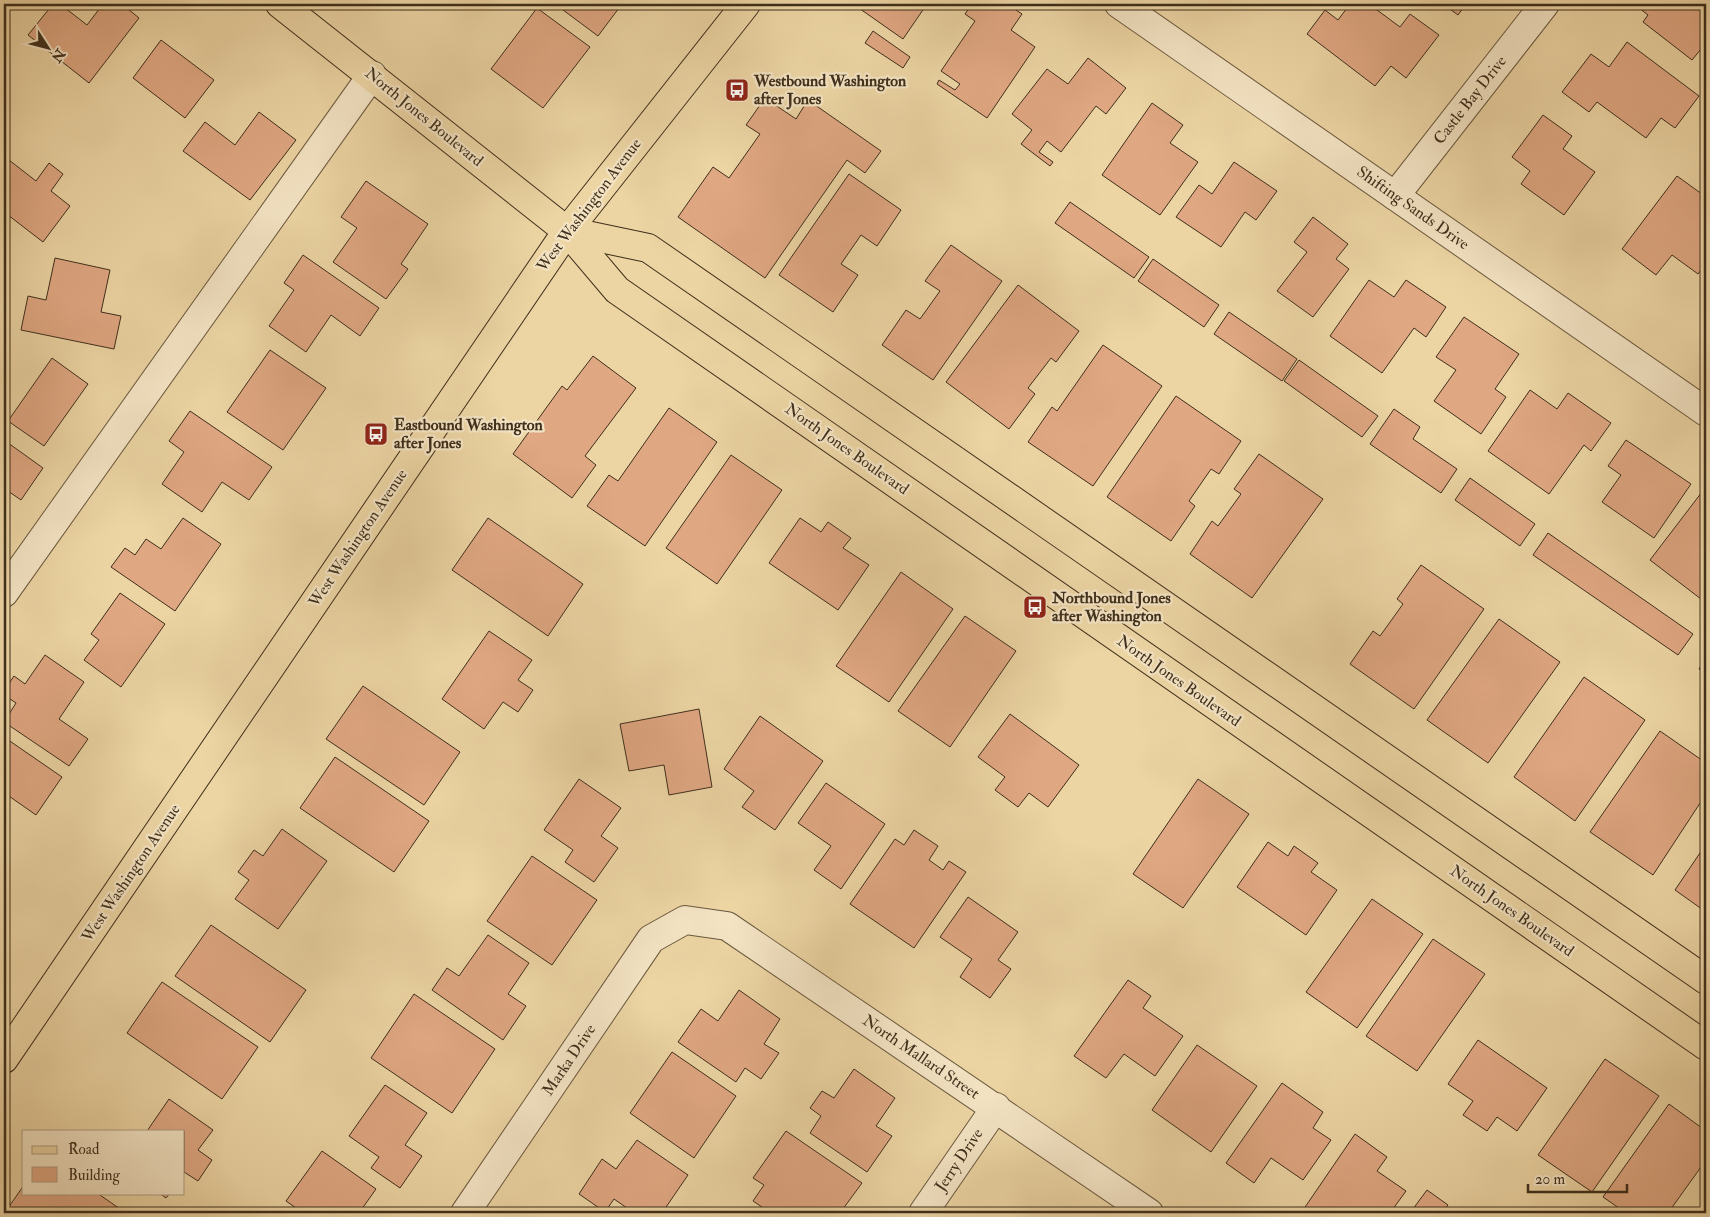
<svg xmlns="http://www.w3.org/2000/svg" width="1710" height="1217" font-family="'IM FELL Double Pica',serif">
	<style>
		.building { fill: #dfa782; stroke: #3f2f1c }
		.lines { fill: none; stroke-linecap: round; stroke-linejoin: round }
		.minor-casing { stroke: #6a583e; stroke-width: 30 }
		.major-casing { stroke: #3f2f1c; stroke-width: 30 }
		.minor { stroke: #f3e3c3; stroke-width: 28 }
		.major { stroke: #ecd4a3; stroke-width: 28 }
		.labels { text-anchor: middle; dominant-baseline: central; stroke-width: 4.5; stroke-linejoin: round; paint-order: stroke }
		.poi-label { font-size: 16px; font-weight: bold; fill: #3f2f1c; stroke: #f3e3c3; text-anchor: start }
		.street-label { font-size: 16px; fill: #3f2f1c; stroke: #f3e3c3 }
	</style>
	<rect width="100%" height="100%" fill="#ecd4a3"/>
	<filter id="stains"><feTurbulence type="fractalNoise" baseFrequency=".004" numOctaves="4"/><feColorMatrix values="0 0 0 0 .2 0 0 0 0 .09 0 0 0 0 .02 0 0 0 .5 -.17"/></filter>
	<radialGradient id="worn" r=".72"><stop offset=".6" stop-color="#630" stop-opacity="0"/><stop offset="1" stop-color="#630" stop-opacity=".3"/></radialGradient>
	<!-- building -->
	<g class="building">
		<path d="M53,4H60L87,25L103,4H122L139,18L89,83L28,35Z"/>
		<path d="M555,4H622L598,36Z"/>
		<path d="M853,4H927L903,39Z"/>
		<path d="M972,4H1007L1022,14L1011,30L1035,47L987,118L937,84L939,80L955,90L960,84L941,71L975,21L965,14Z"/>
		<path d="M1350,4H1369L1400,27L1410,14L1439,35L1406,78L1391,66L1375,86L1307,34L1325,10L1338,20Z"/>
		<path d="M1443,4H1466L1458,15Z"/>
		<path d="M1634,4H1694L1706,13V43L1692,60L1643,22L1648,15Z"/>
		<path d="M537,8L590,47L543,108L491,69Z"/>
		<path d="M873,31L910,57L903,68L865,43Z"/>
		<path d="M161,40L214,80L185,118L133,78Z"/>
		<path d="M1627,42L1699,96L1675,128L1661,118L1646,138L1597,102L1589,112L1562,92L1591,54L1609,67Z"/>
		<path d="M1088,58L1126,88L1106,114L1096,106L1061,152L1047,141L1039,152L1053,162L1050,166L1021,144L1032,130L1012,114L1047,69L1068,84Z"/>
		<path d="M765,98L796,119L808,100L881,151L865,173L847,160L765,278L678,217L713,167L729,178L760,134L746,125Z"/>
		<path d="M1152,103L1183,125L1170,143L1198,162L1160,215L1102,175Z"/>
		<path d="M259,112L296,140L250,200L183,151L205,122L235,145Z"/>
		<path d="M1543,115L1572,136L1563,149L1595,172L1564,215L1521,184L1530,171L1512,157Z"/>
		<path d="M9,160L36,181L49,163L63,174L51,191L70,206L43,242L8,215L4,220V167Z"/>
		<path d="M1234,162L1277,191L1256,220L1245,212L1221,247L1176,217L1199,185L1212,194Z"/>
		<path d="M849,174L901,210L877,246L861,235L841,264L858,275L833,312L779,275Z"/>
		<path d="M1677,176L1706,197V263L1698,274L1672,255L1656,275L1622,249Z"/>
		<path d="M366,181L428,224L401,264L408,269L386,299L333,262L357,228L341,217Z"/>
		<path d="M1070,202L1149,257L1134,278L1055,223Z"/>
		<path d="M1313,217L1348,244L1336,259L1349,269L1313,317L1277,291L1307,252L1294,242Z"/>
		<path d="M951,245L1002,281L933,380L882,345L906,310L920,319L940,291L925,281Z"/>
		<path d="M303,255L379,308L360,336L331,315L306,352L269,326L294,290L284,283Z"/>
		<path d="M55,258L110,270L101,312L121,316L114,349L21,330L28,296L46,300Z"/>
		<path d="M1153,259L1219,305L1204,327L1138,281Z"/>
		<path d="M1369,280L1394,297L1406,280L1446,307L1426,337L1414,328L1382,373L1330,336Z"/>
		<path d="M1018,285L1079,331L1056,362L1051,358L1028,388L1035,394L1009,429L946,382Z"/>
		<path d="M1229,312L1297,359L1282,381L1214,334Z"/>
		<path d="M1464,317L1519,354L1495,389L1506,397L1481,434L1434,401L1456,370L1436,357Z"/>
		<path d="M1103,345L1162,386L1093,486L1028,442L1052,407L1057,411Z"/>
		<path d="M270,350L326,388L283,450L227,412Z"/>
		<path d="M593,356L636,388L585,456L596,465L572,498L513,454L562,386L567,390Z"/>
		<path d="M52,358L88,384L44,446L8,421Z"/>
		<path d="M1299,360L1378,416L1362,437L1284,381Z"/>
		<path d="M1530,390L1557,409L1568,393L1611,423L1591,451L1584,445L1549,494L1488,451Z"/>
		<path d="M1176,396L1241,441L1219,474L1211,469L1189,501L1195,506L1171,541L1107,497Z"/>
		<path d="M669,408L717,442L645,546L587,506L609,475L618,481Z"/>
		<path d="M1394,409L1420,427L1413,439L1457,469L1441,493L1370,444Z"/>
		<path d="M190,411L272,467L249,500L222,482L202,512L162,484L184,452L169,441Z"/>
		<path d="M4,440L43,468L21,500L5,489L4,490Z"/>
		<path d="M1626,440L1691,484L1654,538L1602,502L1621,475L1608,466Z"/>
		<path d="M1259,454L1323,499L1252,598L1190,554L1212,521L1218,526L1241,494L1234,489Z"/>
		<path d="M731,455L782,490L717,584L666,548Z"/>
		<path d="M1470,478L1535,524L1520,546L1455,500Z"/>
		<path d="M1705,488L1706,593L1701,599L1650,560Z"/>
		<path d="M183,518L221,544L175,611L111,567L125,548L135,555L146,539L161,549Z"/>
		<path d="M488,518L583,584L548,636L452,570Z"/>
		<path d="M800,518L821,532L828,522L851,538L843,548L869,565L838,610L769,563Z"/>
		<path d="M1548,533L1693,634L1678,655L1533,555Z"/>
		<path d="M1421,565L1484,609L1414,709L1350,664L1373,631L1380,636L1403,604L1397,599Z"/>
		<path d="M901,572L953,609L889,702L836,666Z"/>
		<path d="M120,593L165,624L121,687L84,660L99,640L91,634Z"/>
		<path d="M965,616L1016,651L950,747L898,711Z"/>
		<path d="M1499,619L1560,662L1488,763L1427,720Z"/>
		<path d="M489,631L532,660L518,680L533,690L518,712L503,702L484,729L442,699Z"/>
		<path d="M45,655L84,682L59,719L88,739L69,766L4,722L16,703L4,695V691L14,676L25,684Z"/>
		<path d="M1706,658V674L1699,669Z"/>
		<path d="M1584,677L1645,720L1575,821L1514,777Z"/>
		<path d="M363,686L460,752L424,805L326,739Z"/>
		<path d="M699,709L712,787L669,795L664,765L629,771L620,724Z"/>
		<path d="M1010,714L1079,765L1048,807L1029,793L1018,807L995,790L1005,777L978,757Z"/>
		<path d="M760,716L823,761L775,830L742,807L754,791L724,769Z"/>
		<path d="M1660,731L1706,763V794L1653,875L1590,832Z"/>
		<path d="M4,737L62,777L36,815L6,794L4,798Z"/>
		<path d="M335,757L429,821L394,872L300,808Z"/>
		<path d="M579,779L621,808L601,836L618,848L594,882L565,862L573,850L544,830Z"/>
		<path d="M1198,779L1249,814L1183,908L1133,874Z"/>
		<path d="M826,783L885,824L841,889L814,870L831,846L798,823Z"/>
		<path d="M282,829L327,861L278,929L235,899L249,880L238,872L254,850L263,856Z"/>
		<path d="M914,830L938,846L929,860L943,870L949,861L966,872L914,948L850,904L895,839L904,845Z"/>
		<path d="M1268,842L1288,856L1294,846L1318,863L1311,872L1337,890L1306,935L1237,887Z"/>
		<path d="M1706,844V912L1675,890Z"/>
		<path d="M532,856L597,900L552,965L487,921Z"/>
		<path d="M968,897L1018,932L998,960L1011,969L990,998L960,977L972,959L940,937Z"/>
		<path d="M1372,899L1423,934L1357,1028L1306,992Z"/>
		<path d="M211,925L306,990L270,1042L175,976Z"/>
		<path d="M488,935L529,963L508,994L526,1006L503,1040L432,990L447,968L459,976Z"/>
		<path d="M1433,939L1485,974L1417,1071L1366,1036Z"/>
		<path d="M1128,980L1151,996L1143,1008L1183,1036L1155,1076L1124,1054L1106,1078L1074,1056Z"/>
		<path d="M162,982L258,1047L222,1099L127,1033Z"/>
		<path d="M739,990L780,1019L764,1044L779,1053L761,1079L745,1068L736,1082L678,1042L701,1009L718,1021Z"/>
		<path d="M414,994L495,1049L452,1113L371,1058Z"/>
		<path d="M1478,1040L1547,1088L1517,1131L1497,1117L1487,1131L1463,1115L1473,1101L1448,1084Z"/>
		<path d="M1197,1045L1257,1086L1211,1152L1152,1110Z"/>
		<path d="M672,1052L736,1096L694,1158L630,1113Z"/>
		<path d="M1605,1059L1659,1096L1592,1192L1538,1155Z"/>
		<path d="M854,1069L895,1098L876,1126L892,1136L867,1172L810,1133L821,1116L810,1108L822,1091L834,1098Z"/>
		<path d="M1282,1083L1323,1112L1313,1128L1331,1140L1303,1180L1271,1158L1254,1183L1226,1163Z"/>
		<path d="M385,1085L427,1113L405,1145L422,1156L400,1188L371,1168L379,1157L349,1136Z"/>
		<path d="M169,1099L213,1130L198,1150L212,1160L198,1181L184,1172V1131H147Z"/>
		<path d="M1669,1104L1706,1131V1160L1668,1213H1626L1603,1197Z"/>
		<path d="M786,1131L862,1183L840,1213H813L807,1209L804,1213H771L753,1201L764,1185L753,1178Z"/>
		<path d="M1355,1134L1387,1157L1377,1171L1406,1191L1390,1213H1352L1346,1209L1343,1213H1301Z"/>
		<path d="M637,1140L688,1175L662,1213H634L614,1199L605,1212L579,1194L602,1159L616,1169Z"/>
		<path d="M322,1151L376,1189L359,1213H303L286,1201Z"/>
		<path d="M24,1185V1193H97L126,1213H16L8,1208Z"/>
		<path d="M1427,1190L1448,1205L1442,1213H1410Z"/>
		<path d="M159,1193H170L166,1198Z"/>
		<path d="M1070,1207L1079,1213H1065Z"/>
	</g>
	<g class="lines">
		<!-- minor casing -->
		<g class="minor-casing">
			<g id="minor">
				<path d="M1119,4L1706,412"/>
				<path d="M1395,196L1545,4"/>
				<path d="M4,593L372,75"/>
				<path d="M465,1213L651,939L685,920L727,926L1149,1213"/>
				<path d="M923,1213L996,1107"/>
			</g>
		</g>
		<!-- major casing -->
		<g class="major-casing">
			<g id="major">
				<path d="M280,4L567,231L617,290L1706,1046"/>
				<path d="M567,231L648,248L1706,980"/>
				<path d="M4,1059L567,231L746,4"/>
			</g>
		</g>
		<!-- minor -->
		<use href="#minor" class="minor"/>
		<!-- major -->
		<use href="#major" class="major"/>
	</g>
	<!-- icons -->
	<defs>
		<g id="bus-square" transform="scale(1.25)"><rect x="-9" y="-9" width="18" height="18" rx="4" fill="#8f2418" stroke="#f3e3c3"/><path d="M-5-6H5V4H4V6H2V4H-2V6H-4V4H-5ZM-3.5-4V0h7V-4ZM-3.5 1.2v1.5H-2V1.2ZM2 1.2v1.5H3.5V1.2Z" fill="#fff"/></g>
	</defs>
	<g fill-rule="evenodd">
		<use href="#bus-square" x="737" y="90"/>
		<use href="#bus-square" x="376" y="434"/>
		<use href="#bus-square" x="1035" y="607"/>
	</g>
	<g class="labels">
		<!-- poi labels -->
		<g class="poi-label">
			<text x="754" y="81">Westbound Washington<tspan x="754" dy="18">after Jones</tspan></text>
			<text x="394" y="425">Eastbound Washington<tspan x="394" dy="18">after Jones</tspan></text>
			<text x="1052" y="598">Northbound Jones<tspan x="1052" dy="18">after Washington</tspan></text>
		</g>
		<!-- street labels -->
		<g class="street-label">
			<text transform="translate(1470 100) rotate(-52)">Castle Bay Drive</text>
			<text transform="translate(424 117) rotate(39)">North Jones Boulevard</text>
			<text transform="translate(589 205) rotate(-53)">West Washington Avenue</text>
			<text transform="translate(1413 208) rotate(35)">Shifting Sands Drive</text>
			<text transform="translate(847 449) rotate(35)">North Jones Boulevard</text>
			<text transform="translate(358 538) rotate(-56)">West Washington Avenue</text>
			<text transform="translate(1179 681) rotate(35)">North Jones Boulevard</text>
			<text transform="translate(131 873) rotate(-56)">West Washington Avenue</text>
			<text transform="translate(1512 911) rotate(35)">North Jones Boulevard</text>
			<text transform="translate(921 1057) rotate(34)">North Mallard Street</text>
			<text transform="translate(569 1060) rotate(-56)">Marka Drive</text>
			<text transform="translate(959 1160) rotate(-56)">Jerry Drive</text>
		</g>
	</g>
	<!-- margin -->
	<rect width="1710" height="1217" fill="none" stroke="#ecd4a3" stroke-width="20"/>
	<rect x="5" y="5" width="1700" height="1207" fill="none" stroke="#3f2f1c" stroke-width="2.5"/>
	<rect x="10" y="10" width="1690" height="1197" fill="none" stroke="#3f2f1c"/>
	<!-- legend -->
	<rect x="22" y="1130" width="162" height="65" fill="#f3e3c3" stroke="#ab9b80"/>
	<rect x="32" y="1146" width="25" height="8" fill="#ecd4a3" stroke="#ab9b80"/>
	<text x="68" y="1154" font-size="15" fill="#3f2f1c">Road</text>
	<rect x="32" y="1167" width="25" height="15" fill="#dfa782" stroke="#ab9b80"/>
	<text x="68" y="1180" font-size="15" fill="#3f2f1c">Building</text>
	<!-- north arrow -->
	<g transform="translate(48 48) rotate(126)" stroke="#f3e3c3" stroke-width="4" paint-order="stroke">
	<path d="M0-4L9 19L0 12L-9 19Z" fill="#3f2f1c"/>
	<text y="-8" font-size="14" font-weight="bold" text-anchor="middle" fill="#3f2f1c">N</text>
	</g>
	<!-- scale -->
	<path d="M1528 1184v8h99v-8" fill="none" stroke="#3f2f1c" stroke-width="2.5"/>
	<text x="1535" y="1184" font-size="15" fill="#3f2f1c" stroke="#f3e3c3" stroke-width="4" paint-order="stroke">20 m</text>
	<rect width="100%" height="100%" filter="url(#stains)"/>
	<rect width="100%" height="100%" fill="url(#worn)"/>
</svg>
